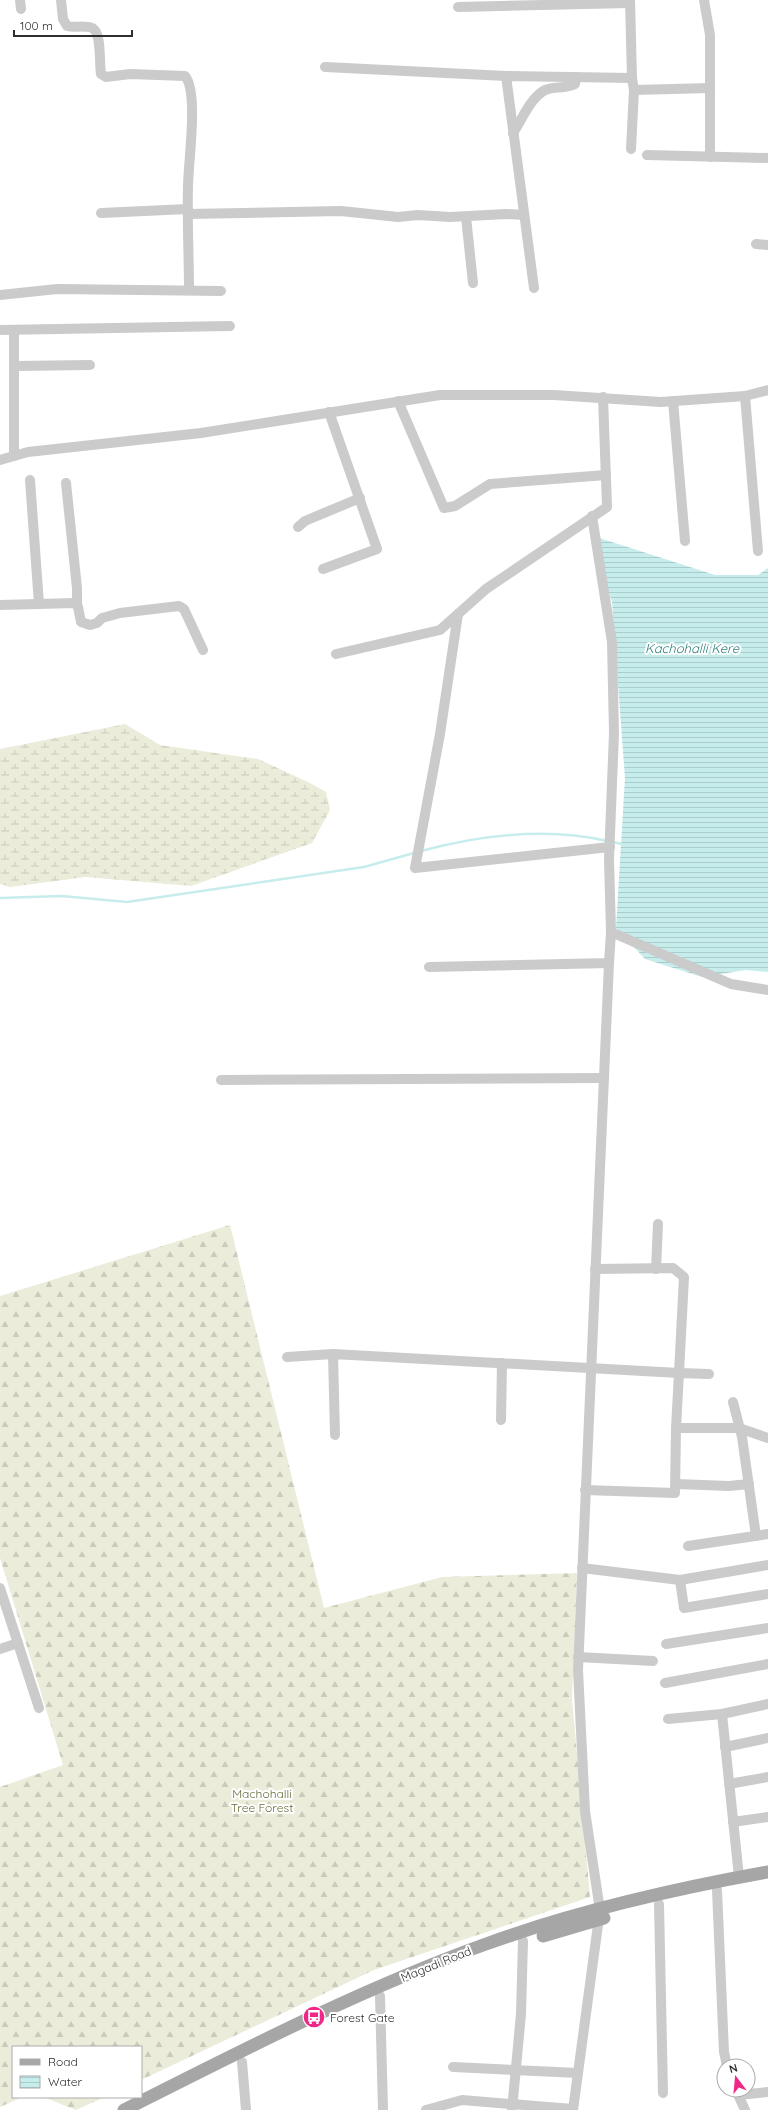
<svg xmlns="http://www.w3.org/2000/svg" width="768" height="2110" font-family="Quicksand,sans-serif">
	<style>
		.forest { fill: url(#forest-firs) }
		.wetland { fill: url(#wetland-marsh) }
		.water { fill: url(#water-rules) }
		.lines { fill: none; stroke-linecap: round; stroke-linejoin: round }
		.stream { stroke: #c6edec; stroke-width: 2.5 }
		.minor { stroke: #cbcbcb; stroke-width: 10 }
		.major { stroke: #a6a6a6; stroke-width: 13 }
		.labels { text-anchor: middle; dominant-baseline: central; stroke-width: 4; stroke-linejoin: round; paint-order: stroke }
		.park-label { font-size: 12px; fill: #666c39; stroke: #fff }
		.street-label { font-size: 12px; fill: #2e2e2e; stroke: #fff }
		.poi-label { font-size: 12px; fill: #2e2e2e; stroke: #fff; text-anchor: start }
		.water-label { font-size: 13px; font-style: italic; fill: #328180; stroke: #fff }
	</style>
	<defs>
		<pattern id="forest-firs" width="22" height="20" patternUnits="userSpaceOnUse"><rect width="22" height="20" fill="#ececdb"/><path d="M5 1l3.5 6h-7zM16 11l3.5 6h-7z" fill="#cbcbbc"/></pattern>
		<pattern id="wetland-marsh" width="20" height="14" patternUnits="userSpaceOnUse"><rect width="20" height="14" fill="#ececdb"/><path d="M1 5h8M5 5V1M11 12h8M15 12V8" fill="none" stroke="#cbcbbc"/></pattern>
		<pattern id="water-rules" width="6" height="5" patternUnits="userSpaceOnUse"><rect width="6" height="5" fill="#c6edec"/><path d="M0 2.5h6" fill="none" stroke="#aacccb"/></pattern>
	</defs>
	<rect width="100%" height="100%" fill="#fff"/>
	<!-- forest -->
	<g class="forest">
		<path d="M230,1225L324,1608L442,1577L577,1573L572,1699L590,1897L374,1970L141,2080V2047H13V2097H23L0,2107V1787L63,1765L0,1558V1296Z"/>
		<path d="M43,2097H105L76,2110Z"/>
	</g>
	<!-- wetland -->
	<path class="wetland" d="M125,724L160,745L258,759L310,783L326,792L330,810L312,843L191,886L86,877L10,887L0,884V749Z"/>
	<!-- water -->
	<path class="water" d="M590,535L715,575H758L768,568V972L746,970L702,977L645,959L616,928L625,778L612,602Z"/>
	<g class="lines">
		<!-- stream -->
		<g class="stream">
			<path d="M612,842L622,844"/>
			<path d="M421,851C481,835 546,827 607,841"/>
			<path d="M0,898L62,896L127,902L364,867L414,853"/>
		</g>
		<!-- minor -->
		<g class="minor">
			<path d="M20,0L21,9"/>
			<path d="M61,0L63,19L67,26C75,28 85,25 92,28C102,32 99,63 101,74L106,77L130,74L185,76C199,92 188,163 188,187C187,221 189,256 189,290"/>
			<path d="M630,0L632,78L634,90L631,149"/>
			<path d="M704,0L710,35V157"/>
			<path d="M458,7L630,3"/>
			<path d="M325,67L506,76"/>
			<path d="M634,90L710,88"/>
			<path d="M513,133C522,120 530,98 545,90C555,86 565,89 575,84L576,77"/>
			<path d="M647,155L768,158"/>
			<path d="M101,213L188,209"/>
			<path d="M188,214L341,211L398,217L418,215L450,217L506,214L524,215"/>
			<path d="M466,217L473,283"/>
			<path d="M756,244L768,245"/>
			<path d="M534,288L506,76L632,78"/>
			<path d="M0,295L57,289L221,291"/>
			<path d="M0,330L230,326"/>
			<path d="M15,366L90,365"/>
			<path d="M745,396L758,551"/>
			<path d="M398,401L444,508L455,506L490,484L606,475"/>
			<path d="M673,401L685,541"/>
			<path d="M14,456V331"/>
			<path d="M0,460L28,452L201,433L440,395H554L661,402L745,396L768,390"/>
			<path d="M30,480L39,604"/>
			<path d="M66,483L77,588V605"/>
			<path d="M298,527L305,521L360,498"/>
			<path d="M323,569L377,549L329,412"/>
			<path d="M0,605L75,603L78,607L81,622L90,625L97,623L102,618L120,613L179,606L184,609L203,650"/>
			<path d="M458,614L440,734L415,868L610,847"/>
			<path d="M336,654L440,630L486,589L607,507L603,397"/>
			<path d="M611,932L731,984L768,990"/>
			<path d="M429,967L609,963L611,932L609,859L614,733L612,642L592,516"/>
			<path d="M221,1080L604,1078"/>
			<path d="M656,1269L658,1224"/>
			<path d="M287,1357L333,1354"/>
			<path d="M733,1402L742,1437L756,1536"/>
			<path d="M501,1420L502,1363"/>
			<path d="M676,1428L679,1373L709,1374"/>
			<path d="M335,1435L333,1354L679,1373L684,1277L673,1268L595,1269"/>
			<path d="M676,1484L729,1486L749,1484"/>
			<path d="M585,1490L675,1493L676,1428H739L768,1438"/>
			<path d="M688,1546L768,1534"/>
			<path d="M582,1568L680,1580L768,1565"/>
			<path d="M680,1580L684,1608L768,1594"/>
			<path d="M0,1588L39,1708"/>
			<path d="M666,1644L768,1628"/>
			<path d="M0,1649L18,1643"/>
			<path d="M578,1657L653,1661"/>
			<path d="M665,1683L768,1664"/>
			<path d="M722,1714L739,1877"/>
			<path d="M668,1719L722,1714L768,1704"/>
			<path d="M725,1747L768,1738"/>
			<path d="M729,1784L768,1777"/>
			<path d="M733,1822L768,1817"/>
			<path d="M717,1890L724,2052L727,2066"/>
			<path d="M659,1904L663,2093"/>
			<path d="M380,1996L383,2110"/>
			<path d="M242,2062L246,2110"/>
			<path d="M453,2067L578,2073"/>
			<path d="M736,2090L745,2110"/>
			<path d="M738,2095L768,2092"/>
			<path d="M426,2110L462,2100L573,2109"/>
			<path d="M512,2110L521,2014L523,1941"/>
			<path d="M573,2110L600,1910L585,1811L578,1670L609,963"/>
		</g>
		<!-- major -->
		<g class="major">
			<path d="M543,1936L604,1918"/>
			<path d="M124,2110C241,2051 363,1988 486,1944C577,1911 673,1889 768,1872"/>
		</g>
	</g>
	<!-- icons -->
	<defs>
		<g id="bus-disc" transform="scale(1.15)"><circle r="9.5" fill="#ee2788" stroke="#fff"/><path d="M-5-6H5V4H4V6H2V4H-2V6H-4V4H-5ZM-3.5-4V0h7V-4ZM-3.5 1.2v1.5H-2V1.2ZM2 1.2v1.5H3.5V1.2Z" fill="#fff"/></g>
	</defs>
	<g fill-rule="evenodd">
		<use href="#bus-disc" x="314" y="2017"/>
	</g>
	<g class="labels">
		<!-- park labels -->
		<g class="park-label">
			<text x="262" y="1793">Machohalli<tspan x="262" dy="14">Tree Forest</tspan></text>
		</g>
		<!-- street labels -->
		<g class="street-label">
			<text transform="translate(436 1964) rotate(-22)">Magadi Road</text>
		</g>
		<!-- poi labels -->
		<g class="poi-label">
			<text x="330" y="2017">Forest Gate</text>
		</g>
		<!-- water labels -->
		<g class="water-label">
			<text x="692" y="648">Kachohalli Kere</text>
		</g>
	</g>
	<!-- legend -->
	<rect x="12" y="2046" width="130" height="52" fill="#ffffff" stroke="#ababab"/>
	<rect x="20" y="2059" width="20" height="6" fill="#a6a6a6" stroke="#ababab"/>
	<text x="48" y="2066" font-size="12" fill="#2e2e2e">Road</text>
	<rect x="20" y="2076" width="20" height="12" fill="url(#water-rules)" stroke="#ababab"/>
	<text x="48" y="2086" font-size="12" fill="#2e2e2e">Water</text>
	<!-- north arrow -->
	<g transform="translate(736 2078) rotate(344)"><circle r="19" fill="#ffffff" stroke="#ababab"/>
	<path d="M0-3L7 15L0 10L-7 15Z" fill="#ee2788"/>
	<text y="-6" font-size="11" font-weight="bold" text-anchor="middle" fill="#2e2e2e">N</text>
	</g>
	<!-- scale -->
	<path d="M14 30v6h118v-6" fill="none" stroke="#2e2e2e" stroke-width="2"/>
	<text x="20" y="30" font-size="12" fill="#2e2e2e" stroke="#ffffff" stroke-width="3" paint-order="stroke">100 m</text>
</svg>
